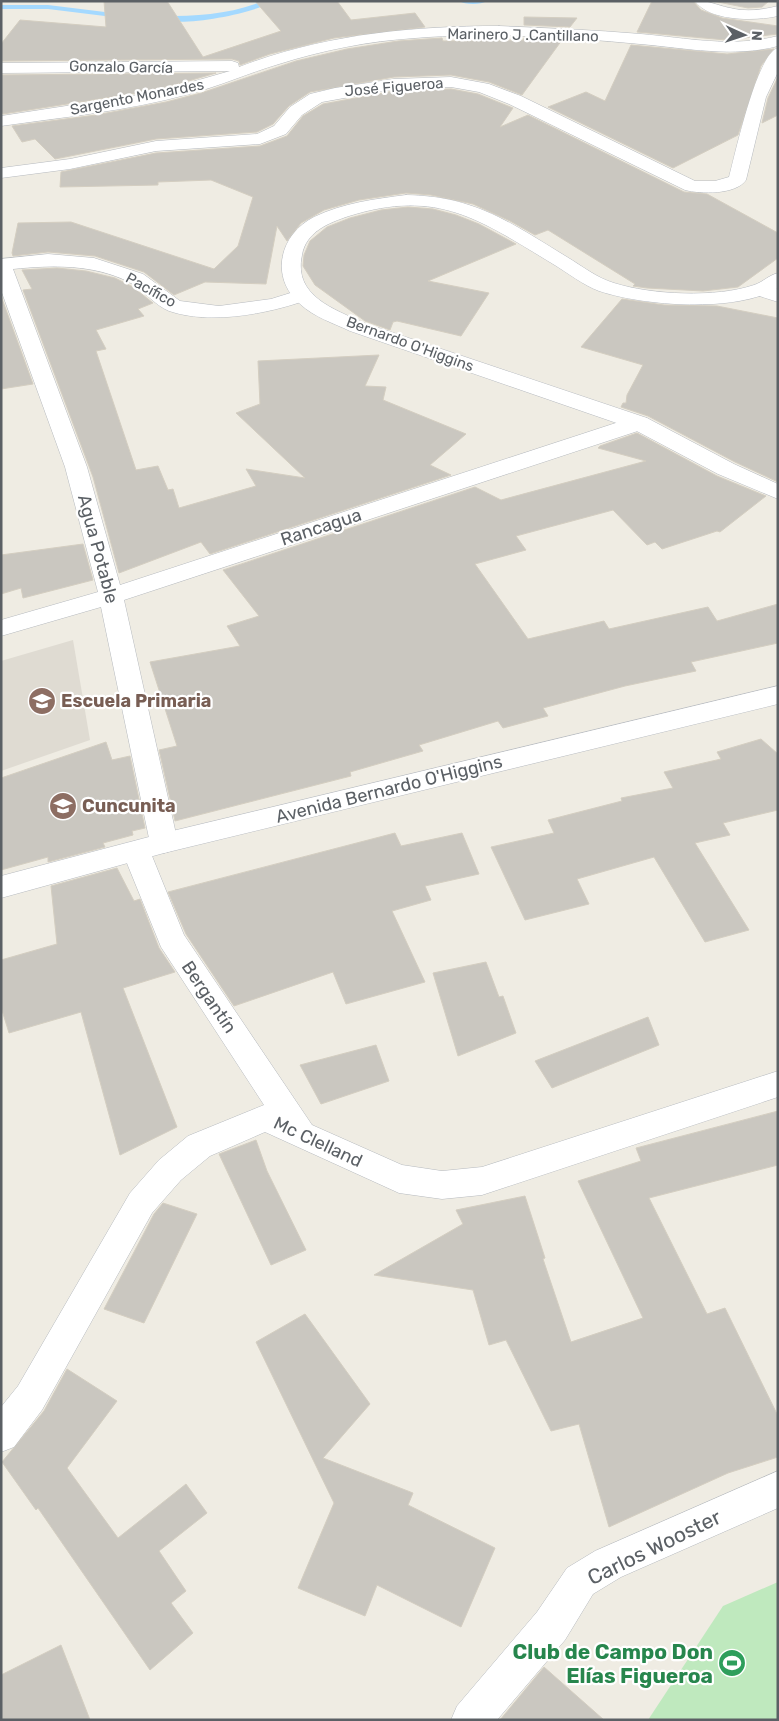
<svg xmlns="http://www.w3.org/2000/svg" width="779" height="1721" font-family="Rubik,sans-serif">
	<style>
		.education { fill: #dfdbd2 }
		.green { fill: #bfe9be }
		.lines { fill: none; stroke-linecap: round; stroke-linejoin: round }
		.stream { fill: #a4d9ff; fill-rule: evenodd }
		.building { fill: #cac7c0; stroke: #d4cec1 }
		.street-casing { stroke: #b6babf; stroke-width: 1 }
		.secondary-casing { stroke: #b7bbc1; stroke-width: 1 }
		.street { fill: #fff; fill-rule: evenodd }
		.secondary { fill: #fff; fill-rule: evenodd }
		.labels { text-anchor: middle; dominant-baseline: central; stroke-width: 4.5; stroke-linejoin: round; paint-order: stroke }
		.far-street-label { font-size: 15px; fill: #5b6065; stroke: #fff }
		.street-label { font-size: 18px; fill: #5b6065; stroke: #fff }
		.education-label { font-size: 18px; font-weight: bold; fill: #785e54; stroke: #fff; text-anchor: start }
		.near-street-label { font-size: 21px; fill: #5b6065; stroke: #fff }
		.near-leisure-label { font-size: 21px; font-weight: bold; fill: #27864d; stroke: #fff; text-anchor: end }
	</style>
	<rect width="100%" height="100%" fill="#efece3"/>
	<!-- education -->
	<path class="education" d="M73,640L90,740L1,771V661Z"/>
	<!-- green -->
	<path class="green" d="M778,1582V1720H648L723,1606Z"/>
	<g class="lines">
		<!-- stream -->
		<g class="stream">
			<path d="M263,1H273C257,13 176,29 159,18L163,16C198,16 231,14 263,1Z"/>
			<path d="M459,1H487C481,5 465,5 459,1Z"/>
			<path d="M1,5H48L121,14L125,16L121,18L48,9H1Z"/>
		</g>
	</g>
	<!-- building -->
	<g class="building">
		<path d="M104,1H167L203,57L281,31L255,1H337L351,20L415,13L425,27L334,38L270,54L240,65L239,61L232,59L1,61V44L20,20L106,27Z"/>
		<path d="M652,1H693L701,10L722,18L778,26V34L726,40L637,32Z"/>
		<path d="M713,1H769L762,7L748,8Z"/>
		<path d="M524,17L577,18L570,27L524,25Z"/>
		<path d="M442,38L443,41L524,40V38L562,40L522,95L489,82L451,75L394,77L310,92L289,106L273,124L257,132L156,139L55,159L35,139L22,142L12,126L96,115L166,102L201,93L296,61L347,49L398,41Z"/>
		<path d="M631,45L727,54L774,49L761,66L738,135L673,168L548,107L586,92L605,101Z"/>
		<path d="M216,73L157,90L3,114L1,111V75Z"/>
		<path d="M778,77V115L762,123L768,98Z"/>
		<path d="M451,89L478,94L513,108L500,127L528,115L684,192L707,194L778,233V258L738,287L703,291L647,288L633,286L635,284L548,230L535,235L510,221L473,204L431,195L406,193L359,200L324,210L301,223L287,241L277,226L266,284L205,282L174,295L144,272L95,256L48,252L13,256L12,253L18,223L71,222L214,269L238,246L253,197L211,180L158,182V185L60,187L61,172L156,153L260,146L287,136L303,116L323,104L394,91Z"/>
		<path d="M408,207L433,209L456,215L479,224L516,244L428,281L489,293L461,336L397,321L393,322L390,330L365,321L315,285L303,266L304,255L310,241L327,227L350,218L381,210Z"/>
		<path d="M57,268L86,271L115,278L133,287L153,303L138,309L144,316L96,330L106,349L96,351L136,470L158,466L168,490L173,489L179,508L256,486L246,469L305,478L236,413L260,404L258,361L379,355L365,386L386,387L383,400L466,434L430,465L451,475L210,554L201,542L119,573L93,477L23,290L32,289L22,270Z"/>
		<path d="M1,296L33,384L1,389Z"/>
		<path d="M622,299L664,305L717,306L778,318V482L735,462L648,416L621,407L623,403H626L627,395L643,365L581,347Z"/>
		<path d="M637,433L717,476L766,496L720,532L717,531L662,549L655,542L647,545L613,510L516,536L526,550L475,564L528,639L604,621L609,629L708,607L717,621L778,604V643L691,662L696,671L625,686L543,708L548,716L503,728L498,721L419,745L423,751L350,772L351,776L175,821L159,750L177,746L150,662L240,646L227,626L259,616L223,570L475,487L501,500L646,461L598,448L600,446Z"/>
		<path d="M83,544L93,580L23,598L21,588L1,594V555Z"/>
		<path d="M761,739L778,754V810L723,823L730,835L695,843L749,930L705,942L654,857L577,879L589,904L525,920L491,847L554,833L548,820L622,801L621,798L673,788L664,772L721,759L717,752Z"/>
		<path d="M106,742L112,760L130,756L145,828L132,831L133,835L103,843L105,847L48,862V857L1,870V778Z"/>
		<path d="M395,833L401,846L462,833L479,874L425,886L431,900L392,911L425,982L346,1004L333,972L234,1006L186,934L168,892Z"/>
		<path d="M117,868L134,901L140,899L159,948L175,972L123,988L177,1127L120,1155L81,1012L9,1033L1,1007V960L57,944L51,886Z"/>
		<path d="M486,962L499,997L503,996L516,1033L458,1056L433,973Z"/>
		<path d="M648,1017L659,1045L552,1088L535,1061Z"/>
		<path d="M376,1045L389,1081L321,1104L300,1065Z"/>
		<path d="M778,1111V1165L649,1198L707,1314L725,1308L778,1416V1457L728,1473L609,1527L579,1424L551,1431L506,1340L489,1345L473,1290L374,1275L463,1224L456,1210L525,1196L545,1258L543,1259L571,1342L643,1318L578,1181L641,1161L636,1148Z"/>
		<path d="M256,1140L267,1171L306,1250L271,1265L219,1154Z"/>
		<path d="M163,1203L197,1214L144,1323L104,1309L154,1214Z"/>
		<path d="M305,1314L370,1404L323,1458L413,1493L408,1505L495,1548L461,1627L377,1585L365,1616L298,1588L334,1503L256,1342Z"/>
		<path d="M67,1369L117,1401L67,1468L118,1538L186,1484L207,1513L159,1551L186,1591L171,1603L193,1633L150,1670L38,1508L36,1510L2,1462L44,1411Z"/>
		<path d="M61,1645L90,1720H1V1675Z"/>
		<path d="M544,1667L604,1720H500Z"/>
	</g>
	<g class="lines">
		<!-- street casing -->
		<g class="street-casing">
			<g id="street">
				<path d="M695,1C712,1 715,5 730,8C746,12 762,10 778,6V16C756,21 710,22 695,1Z"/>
				<path d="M499,26C546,28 594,30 641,34C686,38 732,48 778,36V46C733,58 686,48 640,44C565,37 489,32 415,38C369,41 323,50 279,64C248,73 220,86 189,94C127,111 64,117 1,126V116L157,92L230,71L1,73V63L232,61L238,63L239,67C322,35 411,26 499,26Z"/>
				<path d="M778,48V72L766,97L746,180C736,195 700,194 685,190L509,104L479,92L451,87L394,89L322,102L302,115L286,134L260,144L156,151L70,169L1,178V168L70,159L156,141L257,134L274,126L290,107L310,94L335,88L394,79L451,77L489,84L521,96L695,181H715L729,177C735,155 757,53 778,48Z"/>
				<path d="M48,254L94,258L143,274L180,301L219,306L271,299L300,290L307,292L310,296L307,300C267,314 210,325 169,311C154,305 143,289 129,282C93,264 52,265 13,269L87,467L120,585L631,418L639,417L647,418L650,423L647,428L124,600L178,843L174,850L164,853L154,850L150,843L101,607L1,636V620L98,592L65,467L1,290V259Z"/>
				<path d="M760,284L778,289V302L753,294L750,290L753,286Z"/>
				<path d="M136,841L146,844L150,851L184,935L312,1125L402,1165L442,1171L482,1167L778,1071V1097L482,1195L442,1199L399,1193L265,1132L210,1156L181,1180L152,1213L42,1410L14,1447L1,1452V1407L18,1386L130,1193L159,1160L188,1136L264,1105L161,947L122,851L126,844Z"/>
				<path d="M778,1471V1508L621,1577L593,1594L565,1640L497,1720H451L457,1706L537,1612L567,1568L595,1551Z"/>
			</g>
		</g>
		<!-- secondary casing -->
		<g class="secondary-casing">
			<g id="secondary">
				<path d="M406,195C475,196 511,223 567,257C582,266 597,278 614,283C652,295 716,298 754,285C763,282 769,275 778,273V288C736,313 644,306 599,291C583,285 568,273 553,264C480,220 438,188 349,216C328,223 306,232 302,255C293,296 334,309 364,323L647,418L734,464L778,484V499L718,474L631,428L350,331C333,323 314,317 300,304C269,277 280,234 314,217C343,203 375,199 406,195Z"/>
				<path d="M778,686V704L164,853L1,898V876L164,833Z"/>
			</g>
		</g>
		<!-- street -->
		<use href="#street" class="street"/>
		<!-- secondary -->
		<use href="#secondary" class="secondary"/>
	</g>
	<!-- icons -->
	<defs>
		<g id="school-disc" transform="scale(1.4375)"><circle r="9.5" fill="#8d6e63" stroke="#fff"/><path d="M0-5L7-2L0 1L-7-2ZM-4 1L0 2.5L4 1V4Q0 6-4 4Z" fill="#fff"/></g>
		<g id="stadium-disc" transform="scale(1.4375)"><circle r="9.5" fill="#2e9e5b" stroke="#fff"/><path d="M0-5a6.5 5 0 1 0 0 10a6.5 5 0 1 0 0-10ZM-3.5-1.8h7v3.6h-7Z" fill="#fff"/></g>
	</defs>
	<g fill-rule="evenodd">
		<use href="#school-disc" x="42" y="701"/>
		<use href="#school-disc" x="63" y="806"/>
		<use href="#stadium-disc" x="732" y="1663"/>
	</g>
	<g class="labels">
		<!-- far-street labels -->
		<g class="far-street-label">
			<text transform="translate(523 35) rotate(1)">Marinero J .Cantillano</text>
			<text transform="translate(121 67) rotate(1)">Gonzalo García</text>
			<text transform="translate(394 87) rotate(-5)">José Figueroa</text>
			<text transform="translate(137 97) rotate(-11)">Sargento Monardes</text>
			<text transform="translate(151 290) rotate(29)">Pacífico</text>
			<text transform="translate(410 344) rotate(20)">Bernardo O'Higgins</text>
		</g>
		<!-- street labels -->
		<g class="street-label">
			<text transform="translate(321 527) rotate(-18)">Rancagua</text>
			<text transform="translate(98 549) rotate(75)">Agua Potable</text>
			<text transform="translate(389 789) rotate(-14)">Avenida Bernardo O'Higgins</text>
			<text transform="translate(209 997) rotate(56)">Bergantín</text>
			<text transform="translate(318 1142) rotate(25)">Mc Clelland</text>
		</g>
		<!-- education labels -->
		<g class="education-label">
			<text x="61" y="701">Escuela Primaria</text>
			<text x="82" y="806">Cuncunita</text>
		</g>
		<!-- near-street labels -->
		<g class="near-street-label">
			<text transform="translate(654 1547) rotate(-26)">Carlos Wooster</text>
		</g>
		<!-- near-leisure labels -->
		<g class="near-leisure-label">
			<text x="713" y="1651">Club de Campo Don<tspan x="713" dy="24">Elías Figueroa</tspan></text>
		</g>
	</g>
	<!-- border -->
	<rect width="779" height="1721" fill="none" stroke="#5b6065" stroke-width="5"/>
	<!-- north arrow -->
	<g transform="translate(744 35) rotate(93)" stroke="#ffffff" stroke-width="4" paint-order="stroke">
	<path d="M0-4L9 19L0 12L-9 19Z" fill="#5b6065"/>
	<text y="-8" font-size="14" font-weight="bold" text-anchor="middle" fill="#5b6065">N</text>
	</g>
</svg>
